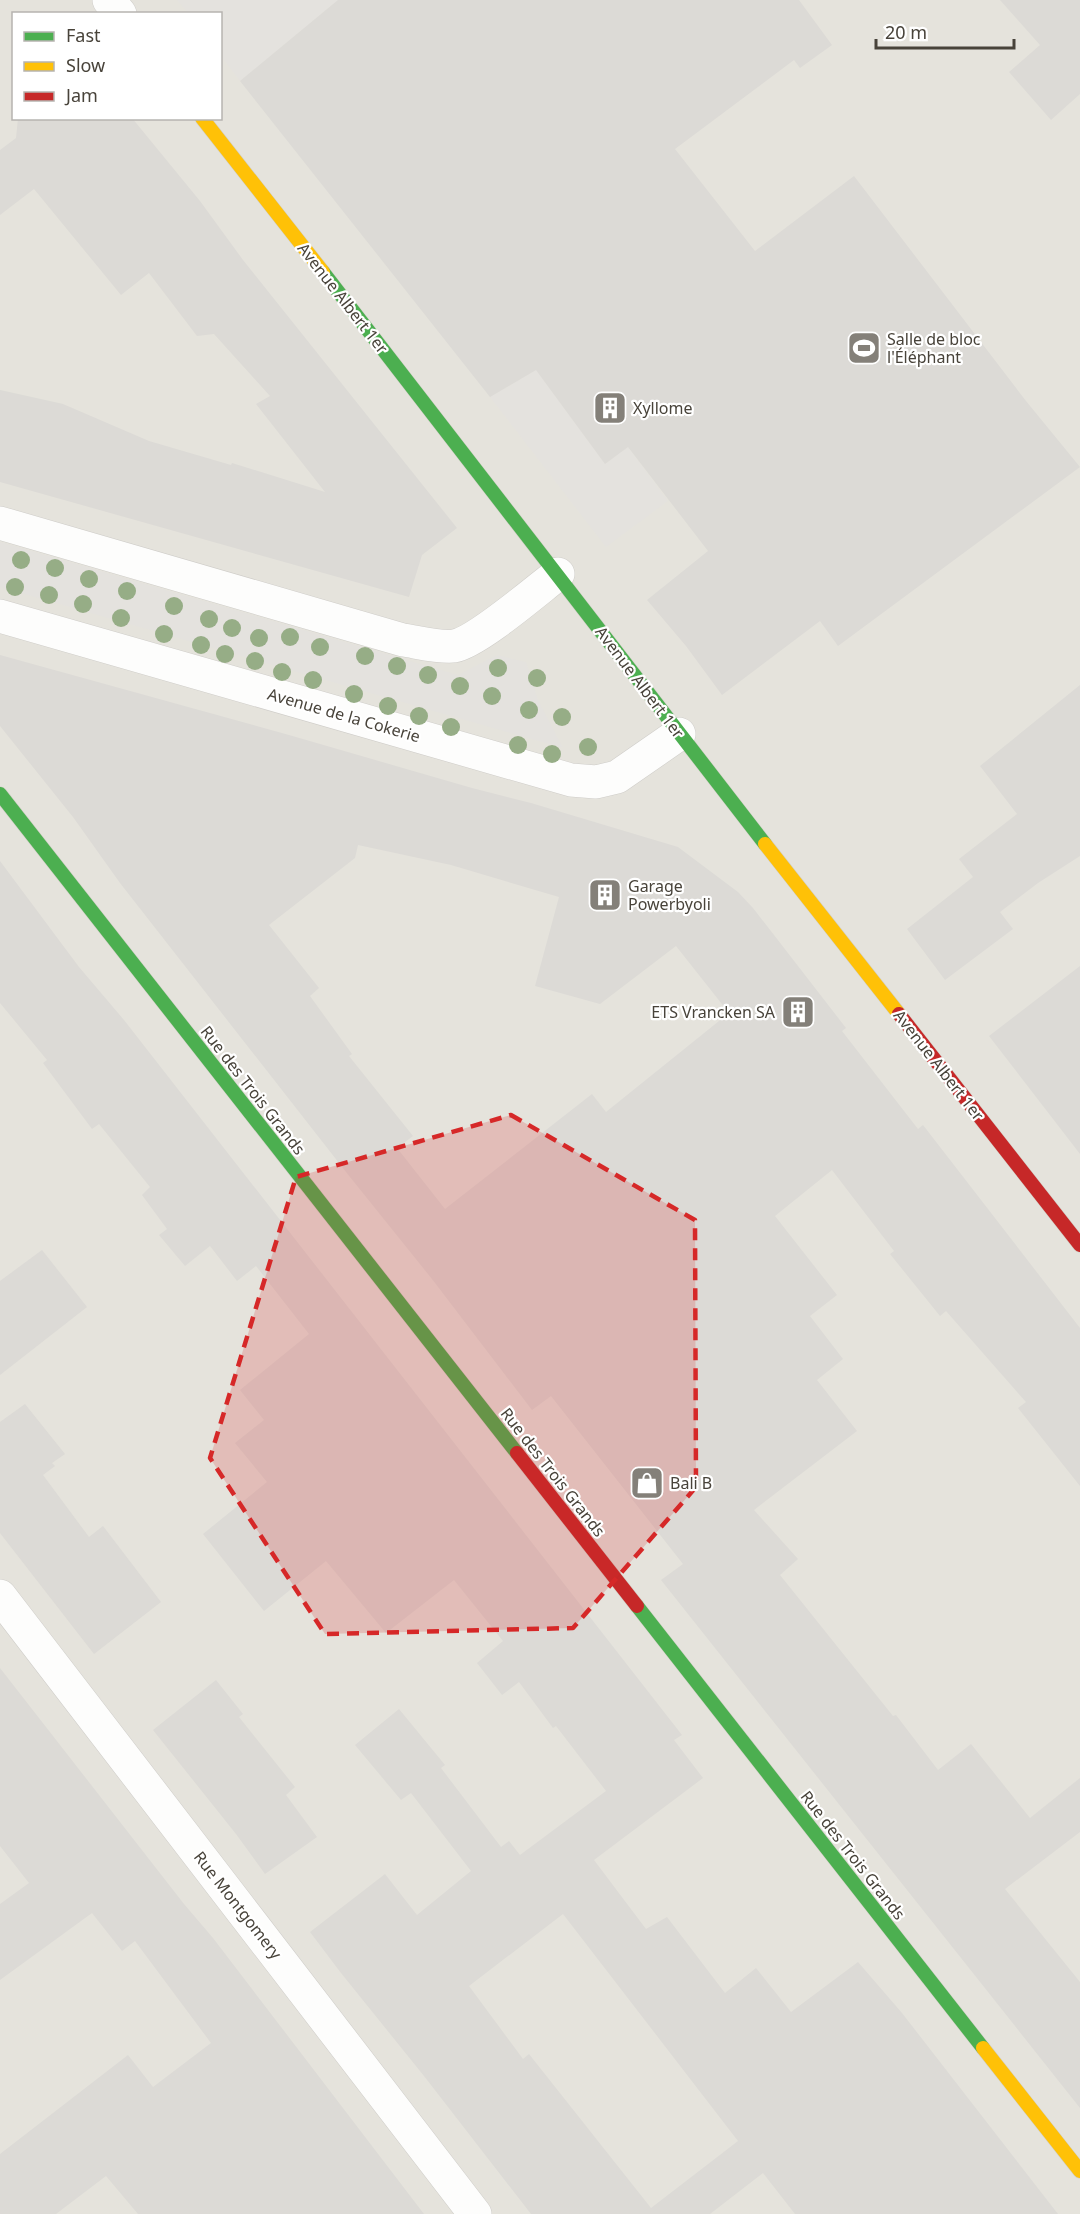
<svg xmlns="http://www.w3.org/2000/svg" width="1080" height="2214" font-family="'Noto Sans',sans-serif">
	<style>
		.residential { fill: #e5e3dc; fill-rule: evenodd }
		.parking { fill: #e4e2de }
		.building { fill: #dcdad6; fill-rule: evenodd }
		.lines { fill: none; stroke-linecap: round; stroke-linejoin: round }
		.street-casing { stroke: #cfcdc9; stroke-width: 34 }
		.fast-casing { stroke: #d0cec5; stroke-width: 15 }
		.slow-casing { stroke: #d0cec5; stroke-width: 15 }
		.jam-casing { stroke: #d0cec5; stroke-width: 15 }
		.street { stroke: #fdfdfc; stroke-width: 33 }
		.fast { stroke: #4caf50; stroke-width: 14 }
		.slow { stroke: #ffc107; stroke-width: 14 }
		.jam { stroke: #c62828; stroke-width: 14 }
		.tree { fill: #96ad86 }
		.marked { fill: #d62828; fill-opacity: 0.2; stroke: #d62828; stroke-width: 4.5; stroke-dasharray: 12 8; stroke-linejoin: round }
		.labels { text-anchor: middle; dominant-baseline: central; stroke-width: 4.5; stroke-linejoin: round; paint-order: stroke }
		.street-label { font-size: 16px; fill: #48433a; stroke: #fff }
		.poi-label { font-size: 16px; fill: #48433a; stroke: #fff; text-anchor: start }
	</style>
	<rect width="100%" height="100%" fill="#f2f1ed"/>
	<!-- residential -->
	<path class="residential" d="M0,0H1080V2214H0ZM14,14H220V118H14Z"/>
	<!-- parking -->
	<g class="parking">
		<path d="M177,0H338L240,81L221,56L220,14L188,13Z"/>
		<path d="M536,370L605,464L628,447L668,501L606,547L490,397Z"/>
		<path d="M0,542L458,675L497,655L526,662L538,700L563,748L0,587Z"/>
	</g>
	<!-- building -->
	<g class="building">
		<path d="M338,0H799L832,45L800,68L794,60L675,149L755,251L854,176L1026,401L1080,467L838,646L820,621L722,695L686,646L647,600L708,551L628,447L605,464L536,370L490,397L240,81Z"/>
		<path d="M1000,0H1080V94L1051,120L1009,72L1040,45Z"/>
		<path d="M18,118H132L200,201L243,260L457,528L422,555L409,597L0,482V390L63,404L149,441L231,465L232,463L325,492L256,404L270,396L214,334L197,336L149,273L121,295L34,189L0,215V150L16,138Z"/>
		<path d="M0,655L289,735L472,788L531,803L678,847L738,892L753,908L846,1028L842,1031L918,1129L923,1125L1080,1328V1486L1018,1408L1026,1402L946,1311L940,1316L890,1254L894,1251L832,1170L775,1216L837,1295L810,1316L843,1359L817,1380L857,1431L754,1510L798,1559L780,1575L893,1716L896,1715L938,1770L971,1744L1030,1818L1080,1778V1832L1005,1889L1080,1982V2108L661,1580L683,1564L551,1396L532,1410L432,1279L346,1172L120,883L73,817L0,726ZM358,845L451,865L559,897L535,986L600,1004L676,946L729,1013L606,1112L592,1094L445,1209L397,1148L413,1136L349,1056L352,1054L310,996L319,988L269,925L355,858Z"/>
		<path d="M1080,685V856L1038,883L1000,912L1013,929L945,980L907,929L973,877L959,859L1017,814L980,766Z"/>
		<path d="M0,861L79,967L124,1020L682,1735L674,1740L703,1778L594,1860L646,1929L667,1917L725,1993L756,1968L791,2012L858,1962L902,2013L1058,2214H795L763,2173L710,2214H531L424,2076L341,1973L310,1932L385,1874L417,1915L471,1871L411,1793L401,1800L355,1745L399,1709L445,1765L441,1768L501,1847L509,1841L520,1855L606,1791L556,1726L553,1728L519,1682L502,1695L477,1663L503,1641L454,1580L386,1633L326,1561L264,1611L203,1534L267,1482L235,1443L264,1420L240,1390L309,1334L256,1266L237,1281L210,1246L185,1266L159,1235L167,1229L142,1195L150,1187L99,1124L92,1129L43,1063L47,1060L0,1003ZM563,1914L738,2141L651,2208L529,2054L523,2059L469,1986Z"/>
		<path d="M1080,966V1154L989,1036Z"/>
		<path d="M42,1250L87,1307L0,1375V1281Z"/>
		<path d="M25,1404L65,1454L52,1463L55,1466L43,1475L89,1537L103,1526L161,1602L94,1654L0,1533V1422Z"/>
		<path d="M0,1668L184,1904L213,1938L424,2214H138L106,2176L56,2214H0V2154L128,2055L153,2087L211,2043L135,1941L122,1951L92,1913L0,1980V1904L29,1883L0,1846Z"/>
		<path d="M216,1680L243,1714L239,1717L295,1787L286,1795L317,1837L265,1874L236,1834L153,1730Z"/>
	</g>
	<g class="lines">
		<!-- street casing -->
		<g class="street-casing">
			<g id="street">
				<path d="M109,0L120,14"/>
				<path d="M0,523L403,640C417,642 441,648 454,646C477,642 537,590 558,574"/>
				<path d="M0,616L571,780L596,782L617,777L679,734"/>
				<path d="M0,1596L475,2214"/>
			</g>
		</g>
		<!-- fast casing -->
		<g class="fast-casing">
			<g id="fast">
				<path d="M323,272L765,844"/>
				<path d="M0,794L517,1453"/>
				<path d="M637,1606L983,2048"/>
			</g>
		</g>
		<!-- slow casing -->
		<g class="slow-casing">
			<g id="slow">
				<path d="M202,118L323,272"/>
				<path d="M765,844L899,1014"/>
				<path d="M983,2048L1080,2171"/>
			</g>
		</g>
		<!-- jam casing -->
		<g class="jam-casing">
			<g id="jam">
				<path d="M899,1014L1080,1245"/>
				<path d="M517,1453L637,1606"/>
			</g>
		</g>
		<!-- street -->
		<use href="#street" class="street"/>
		<!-- fast -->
		<use href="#fast" class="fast"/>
		<!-- slow -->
		<use href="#slow" class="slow"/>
		<!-- jam -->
		<use href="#jam" class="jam"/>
	</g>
	<!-- trees -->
	<g class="tree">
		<circle cx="21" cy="560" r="9"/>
		<circle cx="55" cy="568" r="9"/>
		<circle cx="89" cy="579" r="9"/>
		<circle cx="15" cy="587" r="9"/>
		<circle cx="127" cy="591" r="9"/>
		<circle cx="49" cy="595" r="9"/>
		<circle cx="83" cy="604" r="9"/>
		<circle cx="174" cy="606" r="9"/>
		<circle cx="121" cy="618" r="9"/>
		<circle cx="209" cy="619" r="9"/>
		<circle cx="232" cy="628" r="9"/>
		<circle cx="164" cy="634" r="9"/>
		<circle cx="290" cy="637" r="9"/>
		<circle cx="259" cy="638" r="9"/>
		<circle cx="201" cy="645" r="9"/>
		<circle cx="320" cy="647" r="9"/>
		<circle cx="225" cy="654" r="9"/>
		<circle cx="365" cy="656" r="9"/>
		<circle cx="255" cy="661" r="9"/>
		<circle cx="397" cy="666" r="9"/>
		<circle cx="498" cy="668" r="9"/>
		<circle cx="282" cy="672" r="9"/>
		<circle cx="428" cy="675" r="9"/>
		<circle cx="537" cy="678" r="9"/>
		<circle cx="313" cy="680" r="9"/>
		<circle cx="460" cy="686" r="9"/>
		<circle cx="354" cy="694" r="9"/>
		<circle cx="492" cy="696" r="9"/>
		<circle cx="388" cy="706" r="9"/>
		<circle cx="529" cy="710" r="9"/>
		<circle cx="419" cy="716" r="9"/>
		<circle cx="562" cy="717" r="9"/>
		<circle cx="451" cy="727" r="9"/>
		<circle cx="518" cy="745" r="9"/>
		<circle cx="588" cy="747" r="9"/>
		<circle cx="552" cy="754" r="9"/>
	</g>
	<!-- marked area -->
	<path class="marked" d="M511,1115L695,1220L696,1487L573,1628L325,1634L210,1458L296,1177Z"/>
	<!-- icons -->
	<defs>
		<g id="stadium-square" transform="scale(1.725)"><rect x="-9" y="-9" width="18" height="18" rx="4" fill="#848079" stroke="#fff"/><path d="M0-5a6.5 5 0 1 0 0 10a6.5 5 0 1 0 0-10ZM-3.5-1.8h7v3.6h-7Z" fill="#fff"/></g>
		<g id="building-square" transform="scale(1.725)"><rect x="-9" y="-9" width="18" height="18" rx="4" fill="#848079" stroke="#fff"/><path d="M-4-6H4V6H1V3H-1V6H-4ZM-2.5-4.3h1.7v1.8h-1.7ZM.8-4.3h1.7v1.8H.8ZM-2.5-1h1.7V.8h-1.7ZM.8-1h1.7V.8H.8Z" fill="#fff"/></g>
		<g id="shop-square" transform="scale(1.725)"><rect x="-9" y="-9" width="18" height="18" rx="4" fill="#848079" stroke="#fff"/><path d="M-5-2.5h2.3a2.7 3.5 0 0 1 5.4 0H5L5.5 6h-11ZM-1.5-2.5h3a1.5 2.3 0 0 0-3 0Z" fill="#fff"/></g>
	</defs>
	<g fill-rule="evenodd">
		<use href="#stadium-square" x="864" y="348"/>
		<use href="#building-square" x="610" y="408"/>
		<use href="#building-square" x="605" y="895"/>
		<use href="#building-square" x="798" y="1012"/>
		<use href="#shop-square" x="647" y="1483"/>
	</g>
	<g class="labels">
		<!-- street labels -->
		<g class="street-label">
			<text transform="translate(343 298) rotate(52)">Avenue Albert 1er</text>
			<text transform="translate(640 682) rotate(53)">Avenue Albert 1er</text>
			<text transform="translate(344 715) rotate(16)">Avenue de la Cokerie</text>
			<text transform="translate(939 1065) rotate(52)">Avenue Albert 1er</text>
			<text transform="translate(253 1090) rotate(52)">Rue des Trois Grands</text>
			<text transform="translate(553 1472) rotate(52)">Rue des Trois Grands</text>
			<text transform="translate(853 1855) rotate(52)">Rue des Trois Grands</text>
			<text transform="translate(238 1905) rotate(52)">Rue Montgomery</text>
		</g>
		<!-- poi labels -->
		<g class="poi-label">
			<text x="887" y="339">Salle de bloc<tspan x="887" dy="18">l'Éléphant</tspan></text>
			<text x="633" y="408">Xyllome</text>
			<text x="628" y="886">Garage<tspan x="628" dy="18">Powerbyoli</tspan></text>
			<text x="775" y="1012" text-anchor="end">ETS Vrancken SA</text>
			<text x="670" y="1483">Bali B</text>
		</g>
	</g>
	<!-- legend -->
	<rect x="12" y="12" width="210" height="108" fill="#ffffff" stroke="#b6b4b0" stroke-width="1.5"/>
	<rect x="24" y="32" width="30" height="9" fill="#4caf50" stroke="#b6b4b0" stroke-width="1.5"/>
	<text x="66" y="42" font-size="18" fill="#48433a">Fast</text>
	<rect x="24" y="62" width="30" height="9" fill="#ffc107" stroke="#b6b4b0" stroke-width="1.5"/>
	<text x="66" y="72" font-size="18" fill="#48433a">Slow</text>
	<rect x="24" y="92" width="30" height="9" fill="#c62828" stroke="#b6b4b0" stroke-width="1.5"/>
	<text x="66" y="102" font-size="18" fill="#48433a">Jam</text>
	<!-- scale -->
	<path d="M876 39v9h138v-9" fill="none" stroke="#48433a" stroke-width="3"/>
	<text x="885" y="39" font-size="18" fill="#48433a" stroke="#ffffff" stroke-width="4.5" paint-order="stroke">20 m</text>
</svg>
